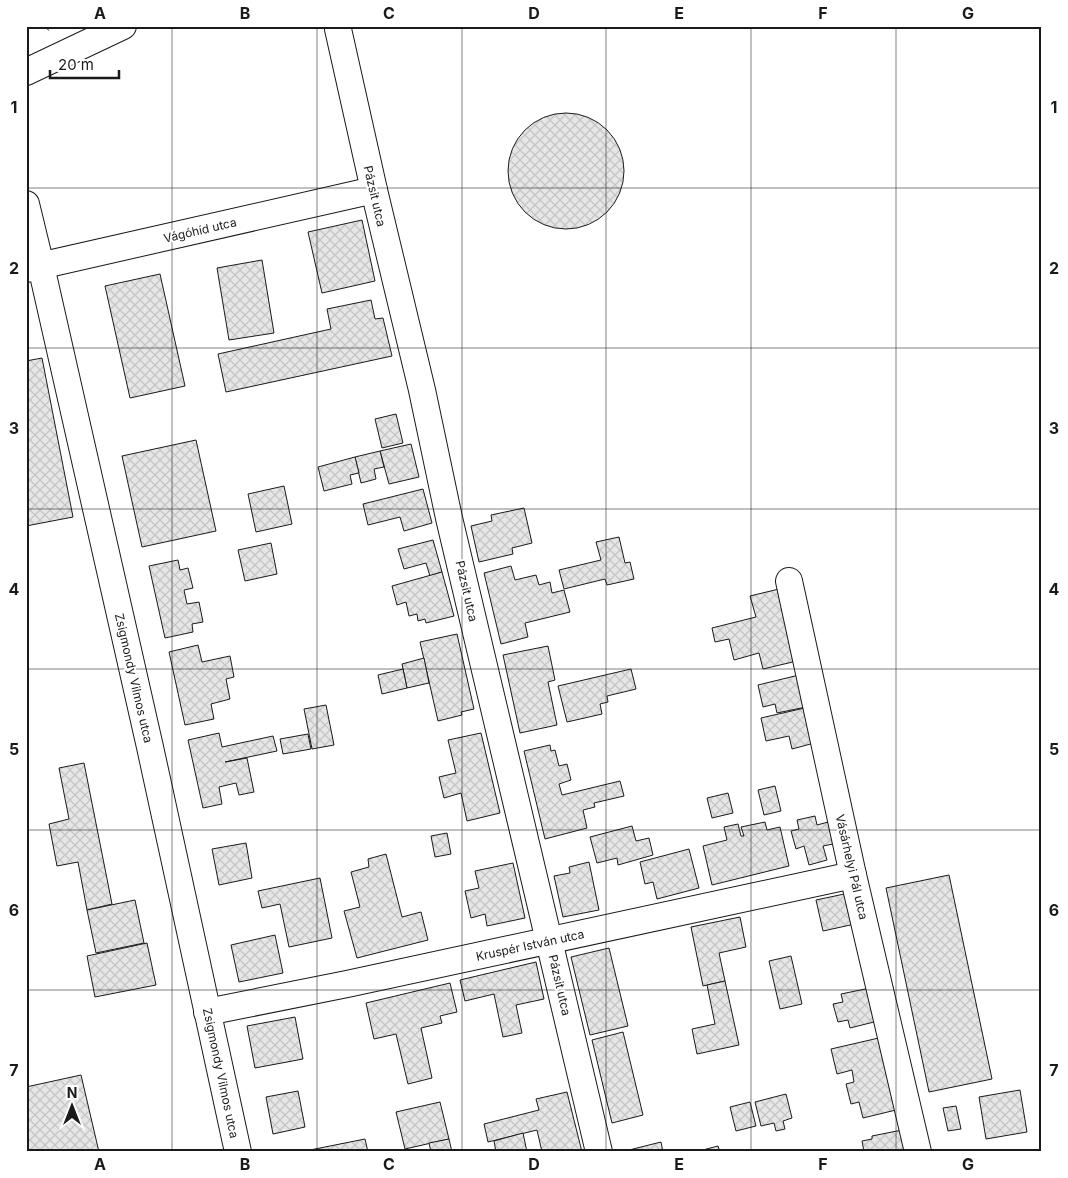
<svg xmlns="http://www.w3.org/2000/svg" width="1068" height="1178" font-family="Inter,sans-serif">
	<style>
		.building { fill: url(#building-cross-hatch); stroke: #1a1a1a }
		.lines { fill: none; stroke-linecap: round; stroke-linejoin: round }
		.minor-casing { stroke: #1a1a1a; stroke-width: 28 }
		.minor { stroke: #fff; stroke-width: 26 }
		.fence { stroke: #1a1a1a; stroke-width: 1; stroke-dasharray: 6 2.5; stroke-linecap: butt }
		.grid { fill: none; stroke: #1a1a1a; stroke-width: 1; stroke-opacity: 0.55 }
		.labels { text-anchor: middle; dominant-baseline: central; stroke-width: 4; stroke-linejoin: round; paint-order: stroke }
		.street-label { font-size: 12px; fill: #1a1a1a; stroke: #fff }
		.neatline { fill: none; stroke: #1a1a1a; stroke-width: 2 }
		.grid-label { font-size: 16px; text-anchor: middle; font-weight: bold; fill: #1a1a1a }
	</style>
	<defs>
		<pattern id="building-cross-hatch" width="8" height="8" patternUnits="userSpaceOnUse" patternTransform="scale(1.25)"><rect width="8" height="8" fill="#e6e6e6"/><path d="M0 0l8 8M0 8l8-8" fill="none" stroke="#c5c5c5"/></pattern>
	</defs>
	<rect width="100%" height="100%" fill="#fff"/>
	<!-- building -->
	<g class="building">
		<circle cx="566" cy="171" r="58"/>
		<path d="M362,220L375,281L322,293L308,232Z"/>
		<path d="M262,260L274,333L229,340L217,268Z"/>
		<path d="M160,274L185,386L130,398L105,286Z"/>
		<path d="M371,300L375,319L383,318L392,356L226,392L218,354L331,329L327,309Z"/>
		<path d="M42,358L73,517L26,526V361Z"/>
		<path d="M396,414L403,443L382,448L375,419Z"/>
		<path d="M196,440L216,531L142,547L122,456Z"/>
		<path d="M411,444L419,477L389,484L380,451Z"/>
		<path d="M380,451L384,467L374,469L376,479L361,483L355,457Z"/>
		<path d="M355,457L359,473L350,475L352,484L324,491L318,467Z"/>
		<path d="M284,486L292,524L256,532L248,494Z"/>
		<path d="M423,489L432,523L404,531L400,517L368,525L363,504Z"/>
		<path d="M524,508L532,543L512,548L513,554L479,562L471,526L492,521L491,515Z"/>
		<path d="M619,537L625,563L630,562L634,579L607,585L605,579L564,589L559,570L601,560L596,542Z"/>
		<path d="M433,540L442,572L430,576L426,563L404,569L398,549Z"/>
		<path d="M271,543L277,574L245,581L238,550Z"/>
		<path d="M178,560L180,570L188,568L193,588L184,590L187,604L199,602L203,622L192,624L193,632L165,638L149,566Z"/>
		<path d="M511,566L515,580L536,575L539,585L550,582L552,593L564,590L570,612L525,623L528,637L501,644L484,573Z"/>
		<path d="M442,572L454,616L426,623L425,619L418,621L417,614L409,616L406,602L397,605L392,586Z"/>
		<path d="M779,589L797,661L763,669L759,653L734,660L729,639L715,642L712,628L756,617L750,596Z"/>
		<path d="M457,634L474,709L461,712L462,715L438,721L420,642Z"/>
		<path d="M198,645L202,662L230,656L234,677L226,679L230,699L211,704L214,719L185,725L169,652Z"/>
		<path d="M548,646L555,680L548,682L557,725L520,733L503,655Z"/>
		<path d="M424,658L429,683L407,688L402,664Z"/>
		<path d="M403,669L407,688L382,694L378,675Z"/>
		<path d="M631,669L636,689L607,696L608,702L600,704L602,714L567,722L558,686Z"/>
		<path d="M799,675L806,707L777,713L775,704L763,707L758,685Z"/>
		<path d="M326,705L334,745L312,749L304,709Z"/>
		<path d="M809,707L818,742L792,749L789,736L766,741L761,718Z"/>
		<path d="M219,733L222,747L273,736L277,751L225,762L247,758L254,792L239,795L236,783L219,787L222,804L203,808L188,740Z"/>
		<path d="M481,733L500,813L467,821L461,793L444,798L439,777L456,773L448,740Z"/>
		<path d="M308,734L311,749L283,754L280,739Z"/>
		<path d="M550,745L551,751L555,750L559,766L567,764L571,780L559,784L562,795L620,781L624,796L594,803L595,807L583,810L587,828L545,839L524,751Z"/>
		<path d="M84,763L112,904L87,910L78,862L57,866L49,824L69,819L59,768Z"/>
		<path d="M775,786L781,811L764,815L758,790Z"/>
		<path d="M728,793L733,813L712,818L707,798Z"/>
		<path d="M815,816L817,825L832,821L838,843L823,846L827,860L809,865L804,846L796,849L791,831L799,829L797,820Z"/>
		<path d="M765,822L767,830L780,827L789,866L712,885L703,846L727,840L724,827L738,824L741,836H744L741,827Z"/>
		<path d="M632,826L636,841L649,838L653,855L618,865L617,858L597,863L590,837Z"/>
		<path d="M447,833L451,854L435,857L431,836Z"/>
		<path d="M246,843L252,878L219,885L212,849Z"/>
		<path d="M689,849L699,888L657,899L653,882L645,884L640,862Z"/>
		<path d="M386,854L402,917L421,912L428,940L357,958L344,911L360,907L351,872L369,867L368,859Z"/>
		<path d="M589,862L599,910L563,917L554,876L570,873L569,867Z"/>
		<path d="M513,863L525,918L487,926L485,914L471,918L465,891L479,888L475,871Z"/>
		<path d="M949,875L992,1079L929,1092L886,888Z"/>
		<path d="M320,878L332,938L289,947L280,904L262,908L258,891Z"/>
		<path d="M849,893L855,924L823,931L816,900Z"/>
		<path d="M135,900L144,943L96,953L87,910Z"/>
		<path d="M740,917L746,947L719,953L725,981L703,986L691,927Z"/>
		<path d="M275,935L283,973L239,982L231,945Z"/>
		<path d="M147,943L156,985L95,997L87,956Z"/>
		<path d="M609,948L628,1026L590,1035L571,957Z"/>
		<path d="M791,956L802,1004L780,1009L769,961Z"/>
		<path d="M536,962L544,999L516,1005L522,1033L503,1037L494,994L465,1001L460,980Z"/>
		<path d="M725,981L739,1045L697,1054L692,1029L715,1024L707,985Z"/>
		<path d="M450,983L457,1012L440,1016L442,1023L421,1028L432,1078L408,1084L396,1034L374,1039L366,1003Z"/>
		<path d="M870,988L878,1021L850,1028L848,1020L838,1022L833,1004L843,1002L841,994Z"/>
		<path d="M295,1017L303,1059L255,1068L247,1026Z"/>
		<path d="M623,1032L643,1115L612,1123L592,1040Z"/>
		<path d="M883,1037L900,1109L863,1118L859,1102L851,1104L846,1084L854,1082L852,1070L837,1074L831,1049Z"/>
		<path d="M81,1075L99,1152H26V1087Z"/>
		<path d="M1020,1090L1027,1132L986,1139L979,1097Z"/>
		<path d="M298,1091L305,1127L273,1134L266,1097Z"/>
		<path d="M567,1092L582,1152H542L537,1130L488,1142L484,1124L539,1110L536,1099Z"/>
		<path d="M786,1094L792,1118L783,1121L785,1129L776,1131L774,1123L761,1126L755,1102Z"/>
		<path d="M440,1102L449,1139L405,1149L396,1112Z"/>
		<path d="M750,1102L756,1126L736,1131L730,1107Z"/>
		<path d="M956,1106L961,1129L948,1131L943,1108Z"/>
		<path d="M902,1130L906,1152H864L862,1141L872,1139V1136Z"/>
		<path d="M523,1133L527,1152H496L494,1141Z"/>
		<path d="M365,1139L368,1152L305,1151Z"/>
		<path d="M449,1139L452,1152H431L429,1143Z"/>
		<path d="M661,1142L663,1152H621Z"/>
		<path d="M718,1146L720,1152H695Z"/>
	</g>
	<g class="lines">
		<!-- minor casing -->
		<g class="minor-casing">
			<g id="minor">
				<path d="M338,29L374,190L422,390L449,518L599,1152"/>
				<path d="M26,72L123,26"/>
				<path d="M26,204L41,266L150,747L238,1152"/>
				<path d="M26,269L374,190"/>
				<path d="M789,581L853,875L918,1152"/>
				<path d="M207,1012L347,984L853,875"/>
			</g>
		</g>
		<!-- minor -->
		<use href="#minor" class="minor"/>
		<!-- fence -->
		<path class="fence" d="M45,26L50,32"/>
	</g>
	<!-- grid -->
	<path class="grid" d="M172,26V1152M317,26V1152M462,26V1152M606,26V1152M751,26V1152M896,26V1152M26,188H1042M26,348H1042M26,509H1042M26,669H1042M26,830H1042M26,990H1042"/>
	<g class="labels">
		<!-- street labels -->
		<g class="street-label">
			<text transform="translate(375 196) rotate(77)">Pázsit utca</text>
			<text transform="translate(200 230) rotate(-13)">Vágóhíd utca</text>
			<text transform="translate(467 591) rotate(77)">Pázsit utca</text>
			<text transform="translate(134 678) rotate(77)">Zsigmondy Vilmos utca</text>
			<text transform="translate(852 867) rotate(77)">Vásárhelyi Pál utca</text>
			<text transform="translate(530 945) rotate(-12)">Kruspér István utca</text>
			<text transform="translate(560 985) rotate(77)">Pázsit utca</text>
			<text transform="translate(221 1073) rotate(78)">Zsigmondy Vilmos utca</text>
		</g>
	</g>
	<!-- border -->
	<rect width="1068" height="1178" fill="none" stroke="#ffffff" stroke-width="55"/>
	<!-- north arrow -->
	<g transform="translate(72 1106)" stroke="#ffffff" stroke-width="4" paint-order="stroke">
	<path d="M0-4L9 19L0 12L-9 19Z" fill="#1a1a1a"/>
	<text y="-8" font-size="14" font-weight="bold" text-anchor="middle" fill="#1a1a1a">N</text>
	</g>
	<!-- scale -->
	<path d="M50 70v8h69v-8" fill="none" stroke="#1a1a1a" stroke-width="2.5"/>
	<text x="58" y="70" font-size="15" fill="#1a1a1a" stroke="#ffffff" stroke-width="4" paint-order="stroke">20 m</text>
	<rect x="28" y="28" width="1012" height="1122" class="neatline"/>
	<g class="grid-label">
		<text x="100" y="19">A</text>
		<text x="245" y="19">B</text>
		<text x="389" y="19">C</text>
		<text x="534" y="19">D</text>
		<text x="679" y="19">E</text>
		<text x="823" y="19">F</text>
		<text x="968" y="19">G</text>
		<text x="14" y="113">1</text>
		<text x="1054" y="113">1</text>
		<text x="14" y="274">2</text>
		<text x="1054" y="274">2</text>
		<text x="14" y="434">3</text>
		<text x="1054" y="434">3</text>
		<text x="14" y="595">4</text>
		<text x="1054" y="595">4</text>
		<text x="14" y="755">5</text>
		<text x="1054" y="755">5</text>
		<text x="14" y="916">6</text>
		<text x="1054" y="916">6</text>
		<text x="14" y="1076">7</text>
		<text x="1054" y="1076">7</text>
		<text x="100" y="1170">A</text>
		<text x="245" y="1170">B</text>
		<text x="389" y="1170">C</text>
		<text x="534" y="1170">D</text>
		<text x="679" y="1170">E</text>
		<text x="823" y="1170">F</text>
		<text x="968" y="1170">G</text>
	</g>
</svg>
